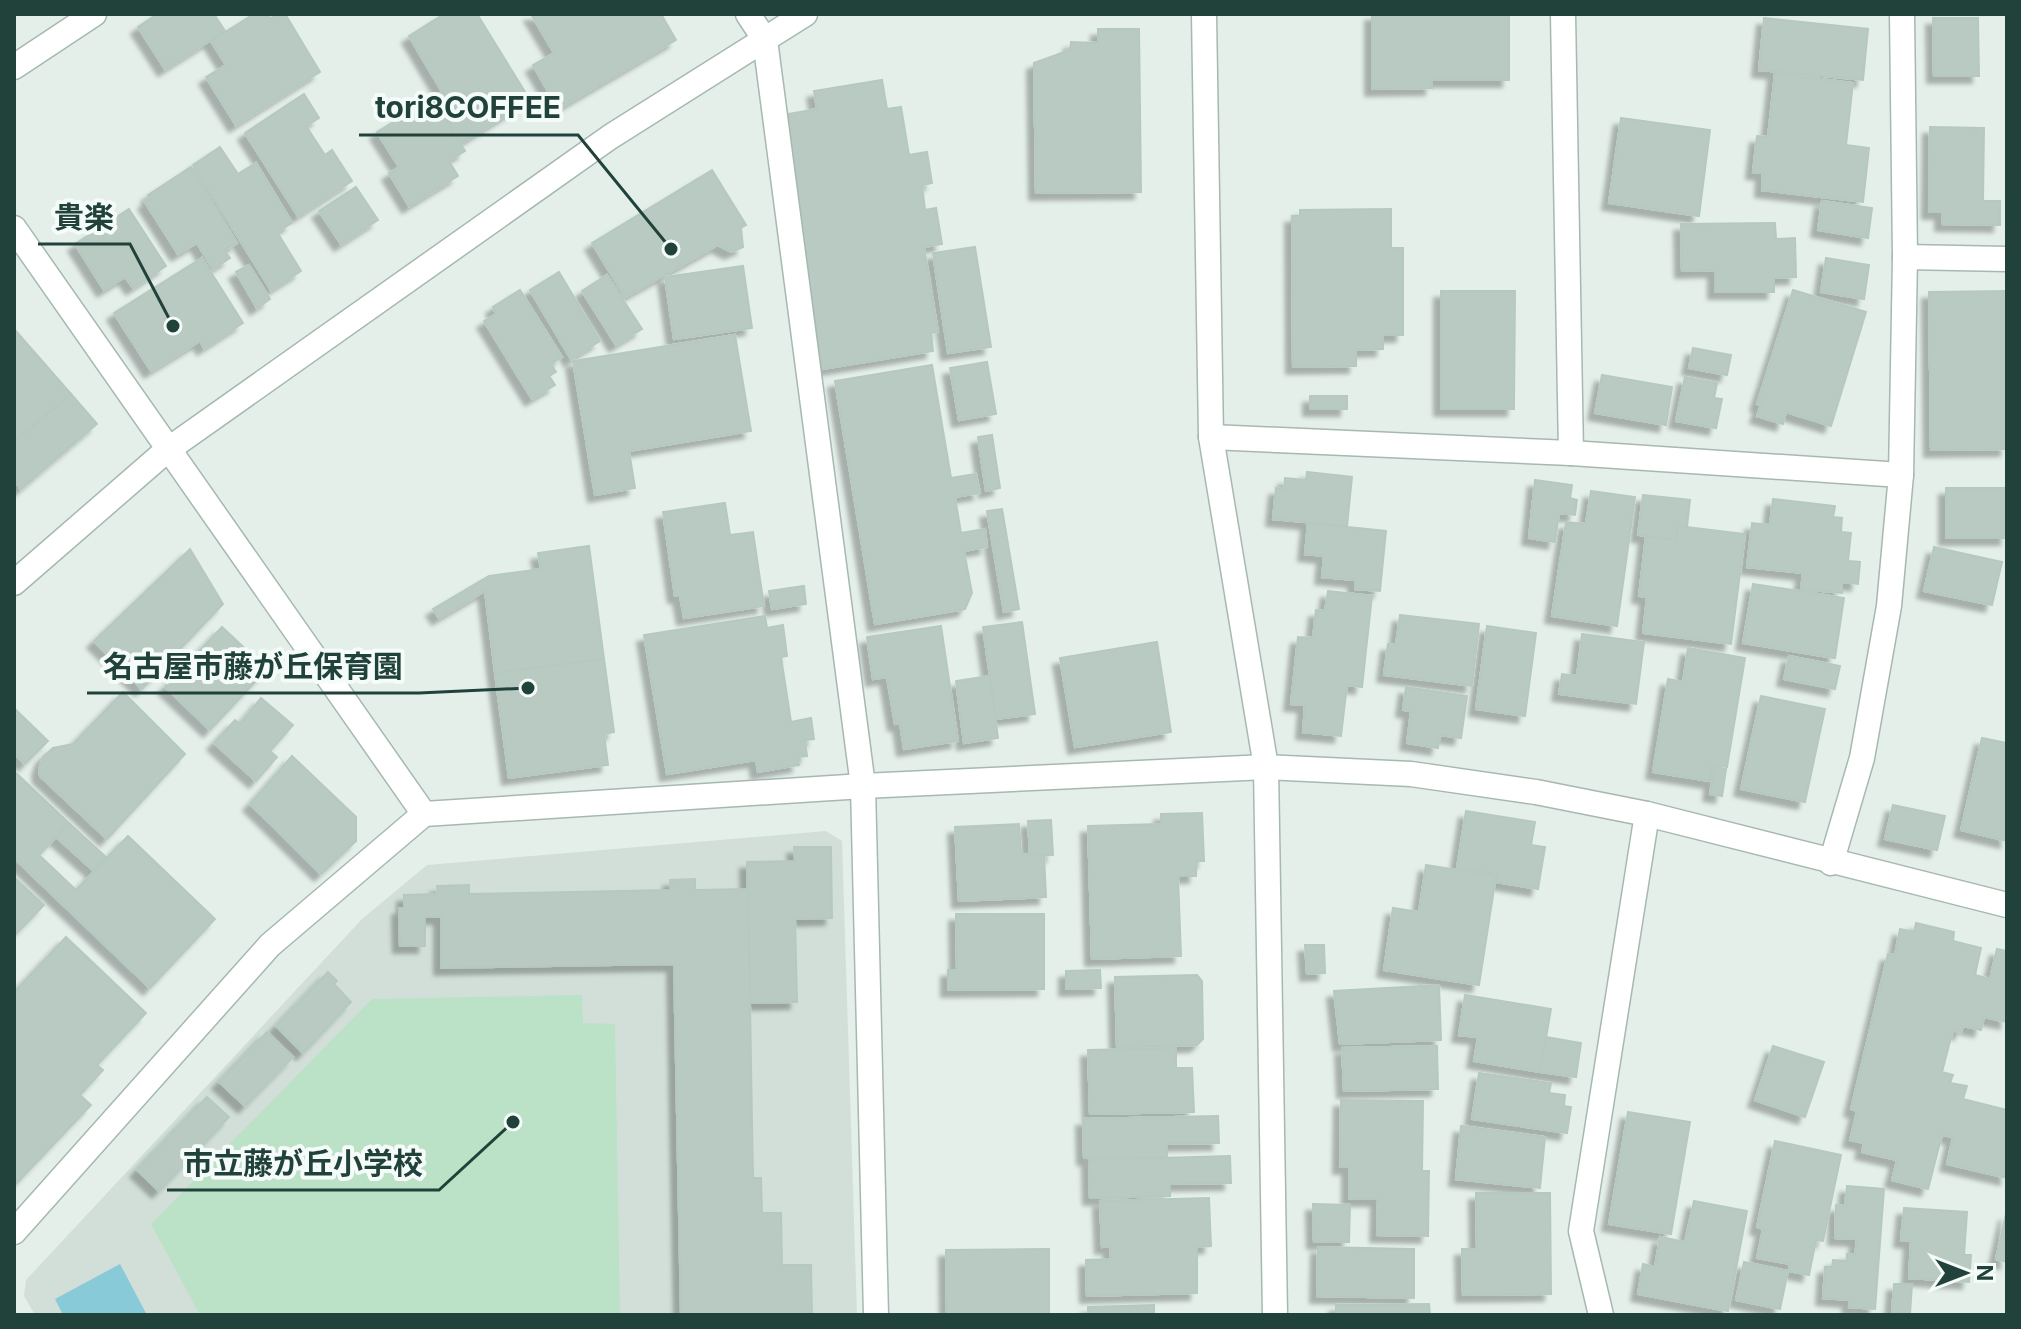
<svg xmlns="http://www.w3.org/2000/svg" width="2021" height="1329" font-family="Inter,'Noto Sans JP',sans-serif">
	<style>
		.built { fill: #d2dfd9 }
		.green { fill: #bbe1c6 }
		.water { fill: #88cad8 }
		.building { fill: #b9cac3; stroke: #b6c9c1; stroke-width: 2; filter: url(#shadow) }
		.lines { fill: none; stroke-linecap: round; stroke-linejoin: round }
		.minor-casing { stroke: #a6b8b2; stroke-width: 27 }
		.tertiary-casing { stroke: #a6b8b2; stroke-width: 27 }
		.minor { stroke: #fff; stroke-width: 24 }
		.tertiary { stroke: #fff; stroke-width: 24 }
		.leader { fill: none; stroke: #21423a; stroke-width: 3 }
		.callout-dot { fill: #21423a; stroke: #f5fbf8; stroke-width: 3 }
		.callout-label { font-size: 30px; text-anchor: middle; font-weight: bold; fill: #21423a; stroke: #f5fbf8; stroke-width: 8; stroke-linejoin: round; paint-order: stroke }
	</style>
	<defs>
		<filter id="shadow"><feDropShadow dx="-7" dy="7" stdDeviation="2" flood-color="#0004"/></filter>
	</defs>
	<rect width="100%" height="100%" fill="#e4efea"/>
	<!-- built -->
	<path class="built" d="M826,831L842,841L857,1315H35L24,1296L26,1280L362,919L427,865Z"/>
	<!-- green -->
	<path class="green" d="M582,995L583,1023L615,1024L620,1315H200L151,1224L372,999Z"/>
	<!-- water -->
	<path class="water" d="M120,1264L147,1315H63L55,1299Z"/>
	<!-- building -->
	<g class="building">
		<path d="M157,14H214L225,31L165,69L138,27Z"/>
		<path d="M254,14H267L270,18L285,14L320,72L236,125L206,77L226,65L211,41Z"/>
		<path d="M444,14H477L530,100L461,143L438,106L447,100L409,36Z"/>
		<path d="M531,14H661L676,40L558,109L533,65L554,53Z"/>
		<path d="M1372,14H1509V80H1432V88L1372,89Z"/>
		<path d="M1764,18L1868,29L1863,80L1759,70Z"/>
		<path d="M1933,18H1978L1979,76H1934Z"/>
		<path d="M1098,29H1139L1141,192L1036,193L1034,63L1070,50L1071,42L1098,43Z"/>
		<path d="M1775,73L1853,83L1846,145L1869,148L1863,202L1762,190L1763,173L1753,172L1757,136L1768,137Z"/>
		<path d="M882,80L887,109L901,107L909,155L927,152L932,183L922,185L925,210L936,208L942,244L924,247L938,332L931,333L933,351L822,369L783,123L789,122L788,114L817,109L814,91Z"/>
		<path d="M442,92L447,100L438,106L465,151L449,161L458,176L409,206L389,173L399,167L377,132Z"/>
		<path d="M304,94L319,118L306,126L325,155L332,150L352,181L298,216L245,133Z"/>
		<path d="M1621,118L1710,130L1699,216L1609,203Z"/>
		<path d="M1930,127L1984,128L1983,201H2000V225L1942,224V212H1929Z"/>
		<path d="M220,147L238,174L256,163L292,223L277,232L301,271L271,290L193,165Z"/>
		<path d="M191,167L237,243L224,250L230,258L213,269L197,243L178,254L145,202L150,199L148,195Z"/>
		<path d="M712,170L746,225L741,228L743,247L731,252L718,245L625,297L592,243Z"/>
		<path d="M356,187L378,220L341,244L319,211Z"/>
		<path d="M1822,201L1872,208L1868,238L1818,230Z"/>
		<path d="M129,209L166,266L133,288L125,277L104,290L75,244Z"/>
		<path d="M1391,209V248H1403V335H1383V349L1356,350V366L1293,367L1292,216H1300V210Z"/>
		<path d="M1775,223L1776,239L1795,238L1796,277L1774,278V292H1715V270L1682,271L1681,224Z"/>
		<path d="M975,247L991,347L948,353L933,253Z"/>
		<path d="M202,258L243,323L204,348L200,341L151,371L114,313Z"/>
		<path d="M1826,258L1869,265L1864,299L1821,292Z"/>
		<path d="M249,265L270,299L257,308L236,272Z"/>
		<path d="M743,266L752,328L674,339L665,277Z"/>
		<path d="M559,272L600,341L571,359L530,290Z"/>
		<path d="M607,275L642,329L616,345L582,291Z"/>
		<path d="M520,290L562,357L551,364L556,372L549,376L555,385L532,399L484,321L496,314L493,307Z"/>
		<path d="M1793,290L1866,312L1831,426L1786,412L1783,424L1757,416L1761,405L1757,404Z"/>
		<path d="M1441,291H1515L1514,409H1441Z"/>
		<path d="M2007,291V449L1931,450L1929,292Z"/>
		<path d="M15,330L71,394L14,442V331Z"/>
		<path d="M735,335L751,431L629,451L635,488L595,495L573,361Z"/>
		<path d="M1693,348L1731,355L1727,375L1689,368Z"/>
		<path d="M987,362L996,414L959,420L950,368Z"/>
		<path d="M932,365L951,478L976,474L980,493L955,497L961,533L985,529L987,547L964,551L972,593L965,609L875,624L835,381Z"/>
		<path d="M1602,375L1672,387L1666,425L1595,413Z"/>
		<path d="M1685,377L1717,383L1714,398L1722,399L1716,428L1676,421Z"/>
		<path d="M71,394L97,424L21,489L14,481V442Z"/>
		<rect x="1310" y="396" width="37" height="13"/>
		<path d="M992,435L1000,488L986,491L978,437Z"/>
		<path d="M1307,472L1352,477L1347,526L1273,519L1276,488L1284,489L1285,478L1306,480Z"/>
		<path d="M1535,480L1572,485L1570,498L1577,500L1575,515L1559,513L1555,542L1529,538Z"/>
		<rect x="1946" y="488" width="61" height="50"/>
		<path d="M1591,491L1635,497L1617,626L1552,616L1566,522L1586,524Z"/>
		<path d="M1643,495L1690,500L1687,527L1678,526L1676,540L1638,535Z"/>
		<path d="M1773,499L1835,506L1833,517L1842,518L1841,532L1851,533L1848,561L1860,562L1858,584L1842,582V593L1801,589L1803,573L1747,567L1752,523L1770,525Z"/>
		<path d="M725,503L730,535L753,532L764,606L684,618L680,596H675L663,512Z"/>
		<path d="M1002,509L1019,609L1004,612L987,511Z"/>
		<path d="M1308,523L1386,531L1380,591L1355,589V580L1322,577L1324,556L1305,554Z"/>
		<path d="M1678,526L1745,534L1731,644L1643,633L1647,597L1639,596L1646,536L1676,540Z"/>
		<path d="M589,546L604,659L495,673L485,591L439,618L433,609L489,576L541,569L538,553Z"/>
		<path d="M1934,547L2002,562L1992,605L1924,591Z"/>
		<path d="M190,549L223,604L142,689L94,641Z"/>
		<path d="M1753,584L1844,598L1835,658L1743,643Z"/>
		<path d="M804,586L806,604L772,609L769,591Z"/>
		<path d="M1328,591L1372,596L1362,687L1347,685L1341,736L1303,732L1305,705L1291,704L1298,637L1313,638L1316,610L1325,611Z"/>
		<path d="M1400,615L1479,624L1472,686L1384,675L1388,644L1396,645Z"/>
		<path d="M765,616L767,628L783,625L787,656L781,657L791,722L811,718L814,739L805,740L807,756L797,757L799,765L758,772L756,760L667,774L644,635Z"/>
		<path d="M1022,622L1035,714L996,719L983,627Z"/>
		<path d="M941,626L958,741L904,749L900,723L895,724L887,677L873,679L867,637Z"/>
		<path d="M1487,626L1536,633L1525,716L1476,709Z"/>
		<path d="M222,627L267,669L210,730L165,687Z"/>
		<path d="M1582,634L1644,642L1636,704L1559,694L1562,674L1577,676Z"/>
		<path d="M1157,642L1171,732L1075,747L1060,658Z"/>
		<path d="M1688,648L1745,658L1727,767L1712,764L1710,781L1653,772L1668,679L1683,682Z"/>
		<path d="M1789,656L1840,666L1835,689L1784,679Z"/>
		<path d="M604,659L614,732L604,734L608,765L509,778L495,673Z"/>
		<path d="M990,676L998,738L964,743L956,681Z"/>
		<path d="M1406,687L1467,696L1461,738L1440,735L1438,748L1407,743L1411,711L1403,710Z"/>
		<path d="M123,692L185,754L107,839L40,776L39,769L43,757L53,748L73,744Z"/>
		<path d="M1761,696L1825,709L1805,802L1741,789Z"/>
		<path d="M261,698L293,725L270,751L277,757L256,781L214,743L235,720L240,724Z"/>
		<path d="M14,708L48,741L25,764L14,753Z"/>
		<path d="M1982,738L2007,743V841L1961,830Z"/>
		<path d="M292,756L356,817V841L321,874L250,804Z"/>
		<path d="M1714,767L1726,769L1722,796L1710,794Z"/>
		<path d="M14,771L69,823L39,855L76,890L128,836L215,919L150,988L14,858Z"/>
		<path d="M1893,805L1945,816L1937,850L1885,839Z"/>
		<path d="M1466,811L1535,822L1531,845L1545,847L1538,889L1496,882L1497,874L1457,868Z"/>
		<path d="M1202,813L1204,861H1196V876H1178L1181,956L1092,959L1088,826L1161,824V814Z"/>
		<path d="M1051,820L1053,855L1030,856L1028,821Z"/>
		<path d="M69,823L107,858L94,871L56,837Z"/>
		<path d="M1019,824L1021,854L1044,855L1046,897L959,901L955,827Z"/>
		<path d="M794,847H831L832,918L795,919L797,1002L750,1003L747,862L795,861Z"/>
		<path d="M1426,865L1496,876L1479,985L1384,970L1393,908L1419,912Z"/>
		<path d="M14,877L44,905L14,936Z"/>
		<path d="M695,879V890L748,889L753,1178H761L762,1213H781L782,1265H811L812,1315H681L674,964L441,968V917H425V946H400L399,908H404V895L438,894L437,886L469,885V894L670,890V880Z"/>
		<path d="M956,914H1044V989L948,990V970H957Z"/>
		<path d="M1916,923L1954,932L1953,941L1981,948L1975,975L1990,979L1997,949L2007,951V1022L1984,1017L1981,1030L1963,1026L1961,1033L1953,1030L1942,1072L1953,1075L1950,1083L1967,1086L1963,1099L2007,1110V1178L1947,1164L1953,1137L1942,1135L1928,1189L1892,1180L1897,1160L1862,1152L1864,1143L1850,1140L1857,1111L1851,1109L1888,954L1895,955L1900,929L1914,932Z"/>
		<path d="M66,937L146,1013L97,1065L103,1070L80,1095L91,1105L14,1186V992Z"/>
		<path d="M1305,945H1324L1325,973L1307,974Z"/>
		<path d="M1100,970L1101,988L1066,989V971Z"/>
		<path d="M328,972L337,981L334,984L351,1002L303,1053L276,1026Z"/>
		<path d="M1197,975L1202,981L1203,1039L1197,1045L1117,1047L1115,977Z"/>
		<path d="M1439,985L1441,1040L1340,1044L1334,991Z"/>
		<path d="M1465,995L1551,1009L1540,1072L1474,1061L1478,1037L1459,1035Z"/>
		<path d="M267,1032L293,1057L245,1106L219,1082Z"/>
		<path d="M1546,1037L1581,1043L1576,1077L1540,1072Z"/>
		<path d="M1437,1046L1438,1089L1344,1091L1342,1048Z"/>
		<path d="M1773,1046L1824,1062L1805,1117L1755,1100Z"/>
		<path d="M1176,1048V1068H1192L1194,1112L1090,1114L1088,1050Z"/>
		<path d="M1479,1073L1551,1083L1549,1093L1565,1095L1564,1106L1571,1107L1567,1133L1472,1119Z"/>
		<path d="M207,1097L229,1117L159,1191L137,1170Z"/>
		<path d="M1341,1100L1423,1101L1422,1171H1429L1428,1236L1377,1235L1378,1199H1349V1167H1340Z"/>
		<path d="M1628,1112L1690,1122L1671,1234L1609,1224Z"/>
		<path d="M1218,1116L1219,1143L1167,1144V1157L1084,1158L1083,1119Z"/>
		<path d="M1461,1126L1545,1137L1540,1188L1456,1179Z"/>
		<path d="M1775,1141L1841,1155L1823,1241L1816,1240L1809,1275L1789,1271L1790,1264L1757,1258L1763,1229L1757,1227Z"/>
		<path d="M1230,1156L1231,1183L1170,1184V1196L1090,1198L1089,1160Z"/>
		<path d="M1847,1186L1884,1189L1875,1309L1849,1307L1850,1300L1823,1298L1825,1267H1832L1833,1260L1847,1261V1254L1855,1255L1857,1239L1835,1238L1836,1205L1845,1206Z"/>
		<path d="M1476,1193H1550L1551,1294L1463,1295L1462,1249H1477Z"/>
		<path d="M1209,1198L1211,1246L1197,1247V1293L1087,1296L1086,1260L1111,1259L1110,1246L1102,1247L1100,1201Z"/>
		<path d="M1694,1201L1747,1211L1728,1311L1638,1294L1643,1264L1655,1267L1660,1237L1685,1242Z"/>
		<path d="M1313,1204L1350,1205L1349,1242H1314Z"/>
		<path d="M1904,1208L1967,1212L1964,1255H1971L1969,1282L1909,1278L1911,1241L1901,1240Z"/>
		<path d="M2006,1214H2007V1262L1996,1259Z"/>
		<path d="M1318,1247L1414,1249V1298L1317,1296Z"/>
		<path d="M1049,1249V1314L947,1315L946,1250Z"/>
		<path d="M1744,1262L1788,1271L1780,1309L1736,1300Z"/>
		<path d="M1894,1284H1912L1910,1314L1892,1313Z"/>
		<path d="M1429,1304L1430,1315H1336V1305Z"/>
		<path d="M1154,1305V1314L1210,1315H1088V1307Z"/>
	</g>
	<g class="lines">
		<!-- minor casing -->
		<g class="minor-casing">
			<g id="minor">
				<path d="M748,14L765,40L863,786L876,1315"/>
				<path d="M1204,14L1211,437L1266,767L1275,1315"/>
				<path d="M1563,14L1571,453"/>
				<path d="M14,67L94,14"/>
				<path d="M14,228L424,814"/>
				<path d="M1905,257L2007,259"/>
				<path d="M1211,437L1571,453L1901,475"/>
				<path d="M1831,863L1862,758L1889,606L1901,475L1905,257L1902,14"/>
				<path d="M14,1232L270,945L424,814L863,786L1266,767L1411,774L1536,792L1647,814L2007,905"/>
				<path d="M1601,1315L1581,1231L1647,814"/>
			</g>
		</g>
		<!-- tertiary casing -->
		<g class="tertiary-casing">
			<path id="tertiary" d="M14,583L166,451L610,137L805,14"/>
		</g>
		<!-- minor -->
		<use href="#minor" class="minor"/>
		<!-- tertiary -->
		<use href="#tertiary" class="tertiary"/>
	</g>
	<!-- callouts -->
	<path class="leader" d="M671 249L578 135H359M173 326L130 244H38M528 688L419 693H87M513 1122L439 1190H167"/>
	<g class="callout-dot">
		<circle cx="671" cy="249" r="8"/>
		<circle cx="173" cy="326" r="8"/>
		<circle cx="528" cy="688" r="8"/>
		<circle cx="513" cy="1122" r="8"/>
	</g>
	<g class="callout-label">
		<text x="468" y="118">tori8COFFEE</text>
		<text x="84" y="228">貴楽</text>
		<text x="253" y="677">名古屋市藤が丘保育園</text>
		<text x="303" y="1174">市立藤が丘小学校</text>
	</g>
	<!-- border -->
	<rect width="2021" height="1329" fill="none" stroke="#21423a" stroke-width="32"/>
	<!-- north arrow -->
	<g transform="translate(1965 1273) rotate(90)" stroke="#f5fbf8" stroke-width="6" paint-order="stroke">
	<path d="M0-6L14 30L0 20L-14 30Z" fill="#21423a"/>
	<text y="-12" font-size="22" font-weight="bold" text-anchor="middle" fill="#21423a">N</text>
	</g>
</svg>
